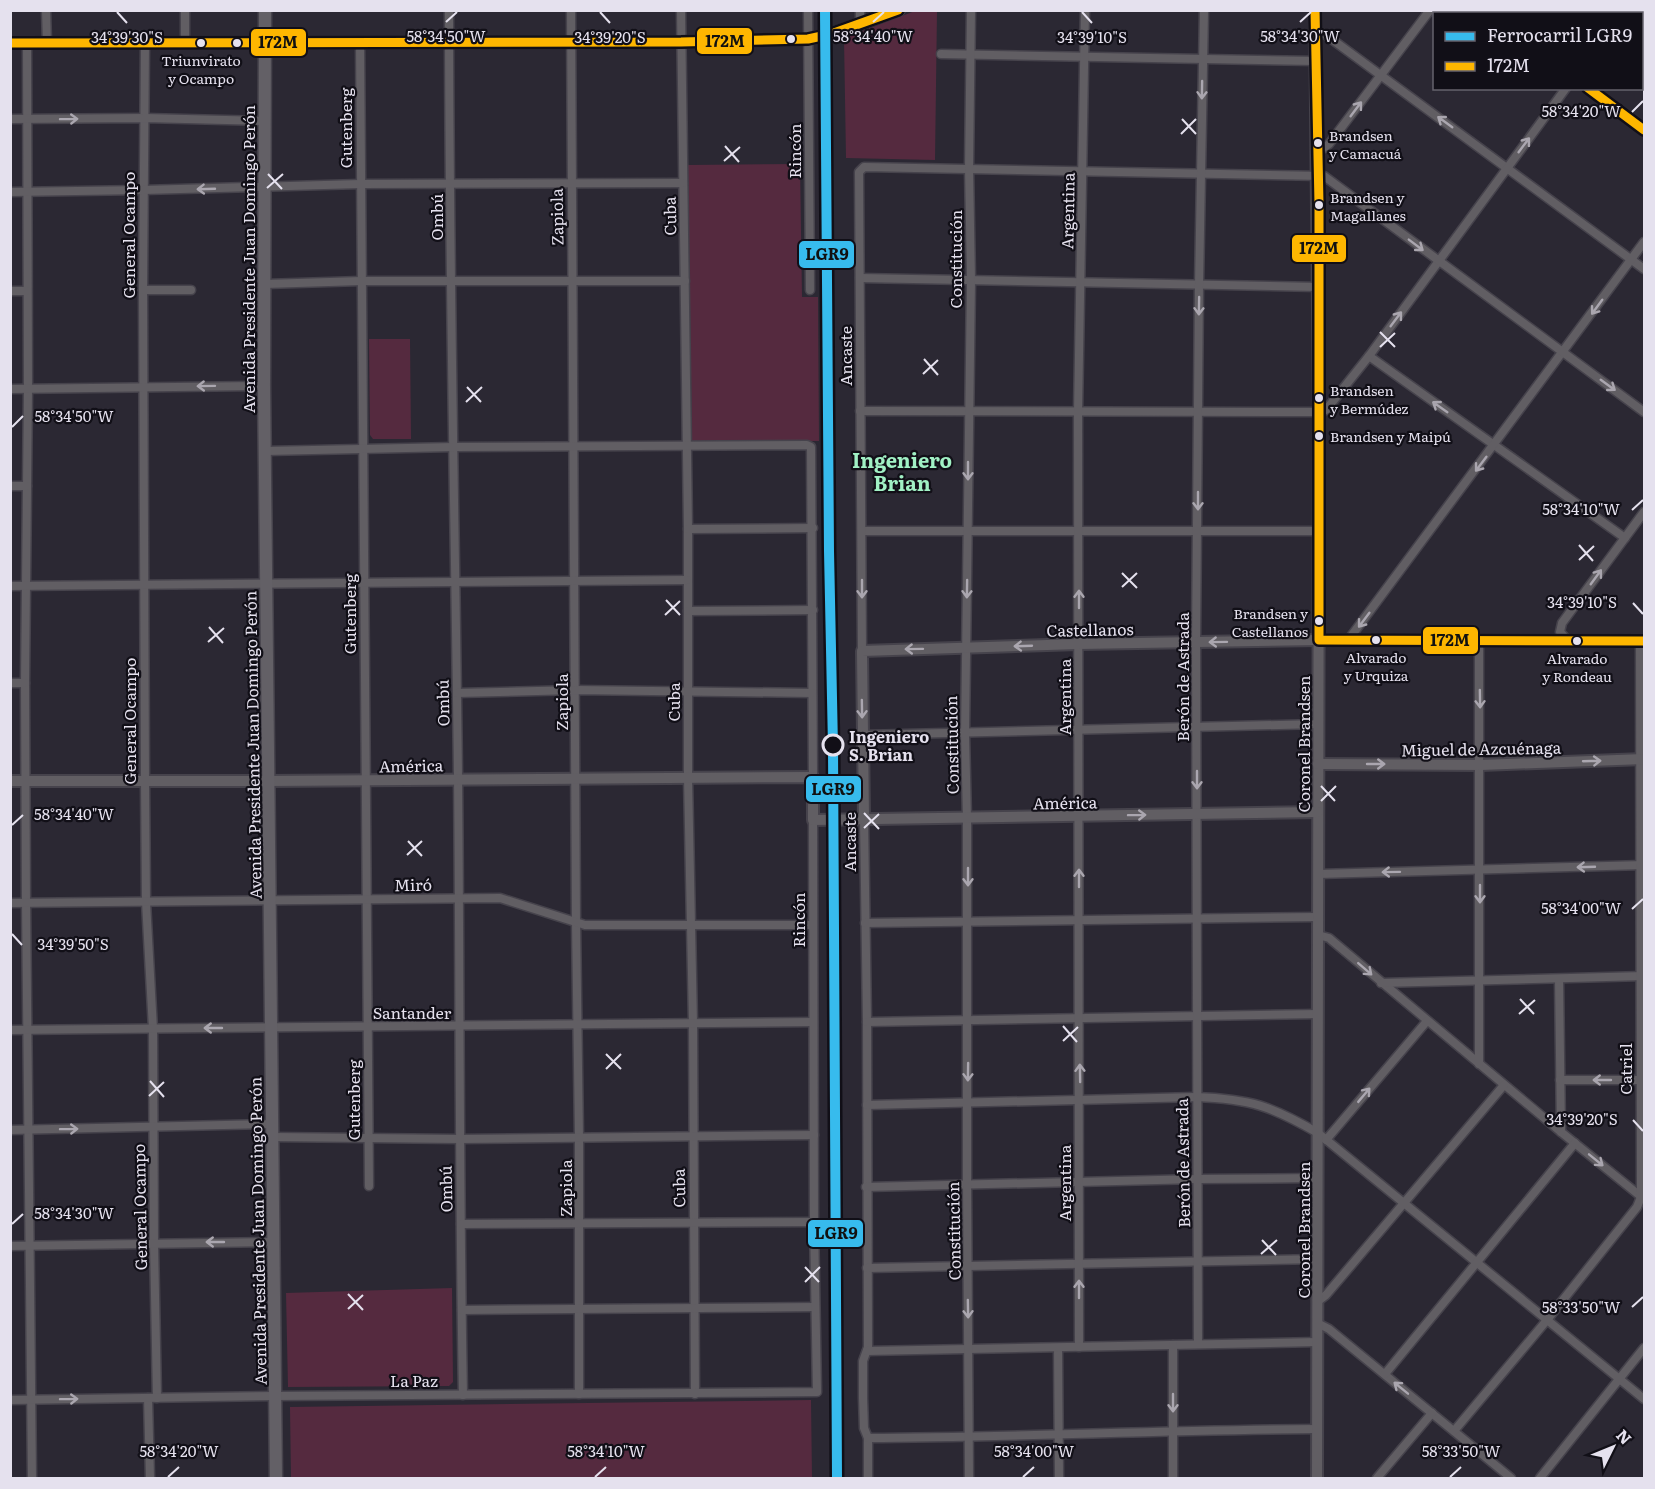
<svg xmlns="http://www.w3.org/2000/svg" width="1655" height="1489" font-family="Literata,serif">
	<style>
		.green { fill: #552a3f }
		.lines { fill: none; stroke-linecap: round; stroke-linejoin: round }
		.minor-casing { stroke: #46434c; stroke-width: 11 }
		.tertiary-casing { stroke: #46434c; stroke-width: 14 }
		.secondary-casing { stroke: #46434c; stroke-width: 15 }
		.minor { stroke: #615e63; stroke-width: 8 }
		.tertiary { stroke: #615e63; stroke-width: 10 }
		.secondary { stroke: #636066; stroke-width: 12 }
		.bus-1-casing { stroke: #110f17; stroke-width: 14 }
		.bus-1 { stroke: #feb600; stroke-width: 9 }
		.rail-1-casing { stroke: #110f17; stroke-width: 15 }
		.rail-1 { stroke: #37bbed; stroke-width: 10 }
		.oneway { stroke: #aaa6af }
		.ticks { fill: none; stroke: #e5e1ee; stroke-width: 2 }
		.bus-dot { fill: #e5e1ee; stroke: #110f17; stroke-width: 2 }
		.stop-dot { fill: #110f17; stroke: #e5e1ee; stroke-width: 3 }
		.labels { text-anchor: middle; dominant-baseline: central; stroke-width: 4.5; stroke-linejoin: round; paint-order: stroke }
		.bus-label { font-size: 14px; fill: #e5e1ee; stroke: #110f17; text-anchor: start }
		.street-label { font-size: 16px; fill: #e5e1ee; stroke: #110f17 }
		.stop-label { font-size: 16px; font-weight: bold; fill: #e5e1ee; stroke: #110f17; text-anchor: start }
		.quarter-label { font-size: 20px; font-weight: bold; fill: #a1f1c5; stroke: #110f17 }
		.ticks-label { font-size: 15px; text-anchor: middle; fill: #e5e1ee; stroke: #110f17; stroke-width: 4.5; stroke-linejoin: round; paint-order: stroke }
		.line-badge { stroke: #110f17; stroke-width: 2 }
		.pale-badge-label { font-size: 16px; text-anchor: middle; font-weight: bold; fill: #111 }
	</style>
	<rect width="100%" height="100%" fill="#2b2833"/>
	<!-- green -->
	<g class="green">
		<path d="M915,11H937L935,160L846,158L844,38Z"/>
		<path d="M800,164L802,297H818L819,441L692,442L688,165Z"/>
		<path d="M369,339H410L411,439H373L370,435Z"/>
		<path d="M452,1288L453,1382L449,1386L288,1387L286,1293Z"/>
		<path d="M811,1400L812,1478H291L290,1407Z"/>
	</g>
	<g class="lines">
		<!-- minor casing -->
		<g class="minor-casing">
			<g id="minor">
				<path d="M46,10L47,43"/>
				<path d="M185,10V43"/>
				<path d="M449,10C449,266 455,521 458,776C460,982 459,1188 463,1395"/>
				<path d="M571,10L576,923L579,1137V1394"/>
				<path d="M681,10L688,529V778L693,1024L695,1394"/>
				<path d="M808,10L810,290"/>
				<path d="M860,10V24"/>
				<path d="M1482,10L1486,14"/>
				<path d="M1623,14L1625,10"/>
				<path d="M1316,31L1326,35L1644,269"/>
				<path d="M360,42L369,1186"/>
				<path d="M27,43L28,389L25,683L26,902L32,1478"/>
				<path d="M145,43L143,290L145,781L146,902L153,1029L154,1243L157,1398"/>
				<path d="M941,54L1316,61"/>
				<path d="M1587,88L1644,130"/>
				<path d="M10,119L145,118L264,121"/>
				<path d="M1318,152L1329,144L1430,10"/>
				<path d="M10,192L143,190L360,184L683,183"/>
				<path d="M860,278L1319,287"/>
				<path d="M265,284L361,281H685"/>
				<path d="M143,290H191"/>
				<path d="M10,291H27"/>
				<path d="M1369,356L1625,538"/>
				<path d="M10,389L264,386"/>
				<path d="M860,411L1319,412L1326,410L1369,356L1566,88"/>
				<path d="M266,451L454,447L807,445L811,447L813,777"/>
				<path d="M10,486H27"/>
				<path d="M688,529L813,528"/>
				<path d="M862,531H1319"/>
				<path d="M10,586L687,580"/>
				<path d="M688,611L813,610"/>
				<path d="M1349,639L1644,242"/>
				<path d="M1568,641L1560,632L1562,623L1644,512"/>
				<path d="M862,651L859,172L864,167L1324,176L1644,412"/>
				<path d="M10,683H25"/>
				<path d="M457,693L576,690L812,693"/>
				<path d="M863,735L1318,724"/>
				<path d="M864,819L867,1022L868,1347L863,1361V1398L864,1428L868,1438V1478"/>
				<path d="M1318,874L1644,865"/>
				<path d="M10,903L500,898L585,925H812"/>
				<path d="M865,923L1317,917"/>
				<path d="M1318,935L1329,938L1561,1132L1644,1199"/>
				<path d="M1559,979L1561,1132"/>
				<path d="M1381,983L1644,976"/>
				<path d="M867,1022L1318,1014"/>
				<path d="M10,1030L813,1022"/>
				<path d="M1479,1064V641"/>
				<path d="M1560,1080H1644"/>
				<path d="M867,1105L1196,1097C1251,1099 1271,1106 1318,1133L1644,1399"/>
				<path d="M10,1130L272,1124"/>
				<path d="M273,1137L459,1139L814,1135"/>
				<path d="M1326,1140L1427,1021"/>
				<path d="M866,1187L1198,1179L1318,1178"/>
				<path d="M461,1224L814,1222"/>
				<path d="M10,1246L273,1242"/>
				<path d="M867,1268L1318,1259"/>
				<path d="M1318,1301L1326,1295L1504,1085"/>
				<path d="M462,1310L815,1307"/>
				<path d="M1317,1323L1329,1329L1511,1478"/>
				<path d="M1198,1343L1196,642L1199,285L1204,10"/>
				<path d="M1079,1347L1078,412L1085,10"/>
				<path d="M1058,1348L1059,1478"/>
				<path d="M867,1351L1318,1342"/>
				<path d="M1385,1374L1575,1143"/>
				<path d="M148,1398L150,1478"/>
				<path d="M10,1400L275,1396L817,1392L814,1222L813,820"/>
				<path d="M1454,1431L1547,1320L1637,1207L1641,1197L1640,641"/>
				<path d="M868,1438C1018,1437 1167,1430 1317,1429"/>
				<path d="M969,1478L967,1184V819L965,734L971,280L969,168L971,10"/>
				<path d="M1173,1478V1345"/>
				<path d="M1377,1478L1432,1413"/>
				<path d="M1540,1478L1644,1348"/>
			</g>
		</g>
		<!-- tertiary casing -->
		<g class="tertiary-casing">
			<g id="tertiary">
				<path d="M1315,10L1319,412L1317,1478"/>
				<path d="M10,43L681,42L808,39L831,34L899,10"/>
				<path d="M1318,764L1481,765L1644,759"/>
				<path d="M10,781H267L813,777V820L1318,812"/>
				<path d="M864,819L862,651L1079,644L1319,640L1644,641"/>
			</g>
		</g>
		<!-- secondary casing -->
		<g class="secondary-casing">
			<path id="secondary" d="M265,10L264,386L276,1478"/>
		</g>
		<!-- minor -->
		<use href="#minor" class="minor"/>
		<!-- tertiary -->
		<use href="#tertiary" class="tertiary"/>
		<!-- secondary -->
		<use href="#secondary" class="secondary"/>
		<!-- bus-1 casing -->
		<g class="bus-1-casing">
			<g id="bus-1">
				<path d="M1315,10L1319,204V640L1644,641"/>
				<path d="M10,43L681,42L808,39L831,34L898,10"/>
				<path d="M1588,88L1644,130"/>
			</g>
		</g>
		<!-- bus-1 -->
		<use href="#bus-1" class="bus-1"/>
		<!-- rail-1 casing -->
		<g class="rail-1-casing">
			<path id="rail-1" d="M825,10L829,551L833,747L837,1478"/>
		</g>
		<!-- rail-1 -->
		<use href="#rail-1" class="rail-1"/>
	</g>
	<!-- one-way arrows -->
	<defs><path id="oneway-shaft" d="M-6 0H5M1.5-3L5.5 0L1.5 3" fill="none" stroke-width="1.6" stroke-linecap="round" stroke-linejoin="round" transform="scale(1.5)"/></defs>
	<g class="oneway">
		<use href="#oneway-shaft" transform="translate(1202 90) rotate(91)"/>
		<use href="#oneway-shaft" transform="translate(1356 109) rotate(-53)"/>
		<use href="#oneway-shaft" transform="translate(69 119) rotate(-1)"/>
		<use href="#oneway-shaft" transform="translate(1445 122) rotate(-144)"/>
		<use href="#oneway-shaft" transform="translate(1524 145) rotate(-53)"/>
		<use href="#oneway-shaft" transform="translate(206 189) rotate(178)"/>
		<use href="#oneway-shaft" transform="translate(1416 245) rotate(37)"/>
		<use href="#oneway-shaft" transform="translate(1199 306) rotate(91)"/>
		<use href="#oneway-shaft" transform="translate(1597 307) rotate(126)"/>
		<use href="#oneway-shaft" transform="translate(1396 319) rotate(-53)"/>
		<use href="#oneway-shaft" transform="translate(1608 385) rotate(36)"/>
		<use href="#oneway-shaft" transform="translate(206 386) rotate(179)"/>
		<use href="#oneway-shaft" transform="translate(1440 407) rotate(-145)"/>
		<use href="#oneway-shaft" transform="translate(1481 464) rotate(127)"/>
		<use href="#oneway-shaft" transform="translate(968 471) rotate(90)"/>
		<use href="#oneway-shaft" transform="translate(1198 501) rotate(90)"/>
		<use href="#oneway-shaft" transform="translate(1596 577) rotate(-54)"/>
		<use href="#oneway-shaft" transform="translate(862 589) rotate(90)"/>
		<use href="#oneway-shaft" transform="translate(967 589) rotate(91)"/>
		<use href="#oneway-shaft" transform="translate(1079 599) rotate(-90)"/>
		<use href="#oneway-shaft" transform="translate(1364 620) rotate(127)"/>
		<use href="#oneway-shaft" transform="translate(1218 642) rotate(179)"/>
		<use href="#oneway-shaft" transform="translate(1023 646) rotate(178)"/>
		<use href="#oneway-shaft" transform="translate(914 649) rotate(179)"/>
		<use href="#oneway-shaft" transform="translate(1480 699) rotate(89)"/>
		<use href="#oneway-shaft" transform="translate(862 709) rotate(89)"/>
		<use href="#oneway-shaft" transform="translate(1592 761) rotate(-2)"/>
		<use href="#oneway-shaft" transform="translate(1376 764)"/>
		<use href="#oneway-shaft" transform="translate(1197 780) rotate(90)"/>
		<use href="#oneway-shaft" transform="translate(1137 815) rotate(-1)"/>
		<use href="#oneway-shaft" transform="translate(1586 867) rotate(178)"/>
		<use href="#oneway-shaft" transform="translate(1391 872) rotate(179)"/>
		<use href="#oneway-shaft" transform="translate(968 877) rotate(90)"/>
		<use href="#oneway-shaft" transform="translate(1079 878) rotate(-90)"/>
		<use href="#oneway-shaft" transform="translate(1480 894) rotate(90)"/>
		<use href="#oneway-shaft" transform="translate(1365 969) rotate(41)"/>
		<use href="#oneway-shaft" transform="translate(213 1028) rotate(180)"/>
		<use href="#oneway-shaft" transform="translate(968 1072) rotate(91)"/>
		<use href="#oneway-shaft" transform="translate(1080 1073) rotate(-91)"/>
		<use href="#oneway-shaft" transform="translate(1602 1080) rotate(180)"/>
		<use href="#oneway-shaft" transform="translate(1364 1095) rotate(-50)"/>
		<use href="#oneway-shaft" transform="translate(69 1129) rotate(-1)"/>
		<use href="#oneway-shaft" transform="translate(1596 1160) rotate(39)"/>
		<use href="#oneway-shaft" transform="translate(215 1242) rotate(180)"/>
		<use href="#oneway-shaft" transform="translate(1079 1289) rotate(-90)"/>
		<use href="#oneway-shaft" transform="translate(968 1309) rotate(89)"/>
		<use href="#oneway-shaft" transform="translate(1401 1388) rotate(-141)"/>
		<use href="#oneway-shaft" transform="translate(69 1399) rotate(-1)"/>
		<use href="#oneway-shaft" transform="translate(1173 1403) rotate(90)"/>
	</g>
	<!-- ticks -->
	<path class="ticks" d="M117,12L127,23M600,12L610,23M1082,12L1092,23M446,22L457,12M873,22L884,12M1300,22L1311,12M1632,112L1643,101M1182,119L1196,134M1181,134L1196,119M725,146L739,162M724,161L740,147M268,174L282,189M267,188L283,174M1380,332L1395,347M1380,347L1395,333M924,359L938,375M923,374L938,360M467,387L481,402M466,402L482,387M12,427L23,416M1632,510L1643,500M1579,545L1593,561M1579,560L1594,546M1122,573L1137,588M1122,587L1137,573M666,600L680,615M1633,603L1643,614M665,615L680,601M209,627L223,643M208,642L224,628M1321,786L1335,801M1321,801L1336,786M864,813L879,829M12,825L23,815M864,828L879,814M408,841L422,856M407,855L422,841M1632,909L1643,899M12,934L22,945M1520,999L1534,1014M1519,1014L1535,1000M1063,1026L1077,1042M1063,1041L1078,1027M606,1054L621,1069M606,1069L621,1054M150,1081L164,1097M149,1096L164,1082M1633,1120L1643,1131M12,1224L23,1214M1262,1240L1276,1255M1261,1254L1277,1240M805,1267L819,1282M805,1282L820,1267M348,1294L363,1310M1632,1307L1643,1297M348,1309L363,1295M168,1477L179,1467M595,1477L606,1467M1023,1477L1034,1467M1450,1477L1461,1467"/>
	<!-- markers -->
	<g class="bus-dot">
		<circle cx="791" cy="39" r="5"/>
		<circle cx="201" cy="43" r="5"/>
		<circle cx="237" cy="43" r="5"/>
		<circle cx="1318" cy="143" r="5"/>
		<circle cx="1319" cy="205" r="5"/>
		<circle cx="1319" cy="398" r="5"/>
		<circle cx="1319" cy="436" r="5"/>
		<circle cx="1319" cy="621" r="5"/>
		<circle cx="1376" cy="640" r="5"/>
		<circle cx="1577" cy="641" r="5"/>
	</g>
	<circle class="stop-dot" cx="833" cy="745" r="10"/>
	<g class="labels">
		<!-- bus labels -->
		<g class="bus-label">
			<text x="201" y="60" text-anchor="middle">Triunvirato<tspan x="201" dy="18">y Ocampo</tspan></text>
			<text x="1329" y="135">Brandsen<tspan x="1329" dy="18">y Camacuá</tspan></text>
			<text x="1330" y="197">Brandsen y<tspan x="1330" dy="18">Magallanes</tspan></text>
			<text x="1330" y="390">Brandsen<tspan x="1330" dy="18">y Bermúdez</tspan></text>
			<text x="1330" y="436">Brandsen y Maipú</text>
			<text x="1308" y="613" text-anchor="end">Brandsen y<tspan x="1308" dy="18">Castellanos</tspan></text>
			<text x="1376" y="657" text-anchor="middle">Alvarado<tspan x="1376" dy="18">y Urquiza</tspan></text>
			<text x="1577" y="658" text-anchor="middle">Alvarado<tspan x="1577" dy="18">y Rondeau</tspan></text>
		</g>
		<!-- street labels -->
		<g class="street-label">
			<text transform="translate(345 128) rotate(-90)">Gutenberg</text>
			<text transform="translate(794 151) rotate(-90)">Rincón</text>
			<text transform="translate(1067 211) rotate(-89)">Argentina</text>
			<text transform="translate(669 216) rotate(-91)">Cuba</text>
			<text transform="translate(436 217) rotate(-90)">Ombú</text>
			<text transform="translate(556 217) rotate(-91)">Zapiola</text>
			<text transform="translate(128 235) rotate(-90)">General Ocampo</text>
			<text transform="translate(248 259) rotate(-90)">Avenida Presidente Juan Domingo Perón</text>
			<text transform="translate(955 259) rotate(-90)">Constitución</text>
			<text transform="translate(845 356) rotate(-90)">Ancaste</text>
			<text transform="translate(349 614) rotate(-90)">Gutenberg</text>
			<text transform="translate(1090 629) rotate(-1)">Castellanos</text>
			<text transform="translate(1182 677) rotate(-90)">Berón de Astrada</text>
			<text transform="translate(1064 697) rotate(-90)">Argentina</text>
			<text transform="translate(561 702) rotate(-90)">Zapiola</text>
			<text transform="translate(673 702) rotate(-90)">Cuba</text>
			<text transform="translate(442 703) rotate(-91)">Ombú</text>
			<text transform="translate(129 721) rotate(-90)">General Ocampo</text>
			<text transform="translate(1303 744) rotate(-90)">Coronel Brandsen</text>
			<text transform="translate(252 745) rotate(-91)">Avenida Presidente Juan Domingo Perón</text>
			<text transform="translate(951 745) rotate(-91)">Constitución</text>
			<text transform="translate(1481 748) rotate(-1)">Miguel de Azcuénaga</text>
			<text transform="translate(411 765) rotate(-1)">América</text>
			<text transform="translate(1065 802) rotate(-1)">América</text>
			<text transform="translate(849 842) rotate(-90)">Ancaste</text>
			<text transform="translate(413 884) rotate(-1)">Miró</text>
			<text transform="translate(798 920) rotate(-90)">Rincón</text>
			<text x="412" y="1012">Santander</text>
			<text transform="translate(1625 1069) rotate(-90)">Catriel</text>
			<text transform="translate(353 1100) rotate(-90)">Gutenberg</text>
			<text transform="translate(1182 1163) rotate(-91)">Berón de Astrada</text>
			<text transform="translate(1064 1183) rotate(-90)">Argentina</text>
			<text transform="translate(565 1188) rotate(-90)">Zapiola</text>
			<text transform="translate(678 1188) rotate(-91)">Cuba</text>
			<text transform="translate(445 1189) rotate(-91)">Ombú</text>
			<text transform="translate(139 1207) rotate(-91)">General Ocampo</text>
			<text transform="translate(1303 1230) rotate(-90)">Coronel Brandsen</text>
			<text transform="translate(257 1231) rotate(-91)">Avenida Presidente Juan Domingo Perón</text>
			<text transform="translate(953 1231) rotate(-91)">Constitución</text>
			<text x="414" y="1380">La Paz</text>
		</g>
		<!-- stop labels -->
		<g class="stop-label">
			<text x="849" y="736">Ingeniero<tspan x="849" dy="18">S. Brian</tspan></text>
		</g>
		<!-- quarter labels -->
		<g class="quarter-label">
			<text x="902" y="459">Ingeniero<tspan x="902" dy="23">Brian</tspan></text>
		</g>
	</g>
	<g class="ticks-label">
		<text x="446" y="42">58°34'50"W</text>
		<text x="873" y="42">58°34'40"W</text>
		<text x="1300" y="42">58°34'30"W</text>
		<text x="127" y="43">34°39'30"S</text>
		<text x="610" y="43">34°39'20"S</text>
		<text x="1092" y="43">34°39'10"S</text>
		<text x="1581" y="117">58°34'20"W</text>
		<text x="74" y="422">58°34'50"W</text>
		<text x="1581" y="515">58°34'10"W</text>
		<text x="1582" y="608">34°39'10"S</text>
		<text x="74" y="820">58°34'40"W</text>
		<text x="1581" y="914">58°34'00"W</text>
		<text x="73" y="950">34°39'50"S</text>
		<text x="1582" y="1125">34°39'20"S</text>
		<text x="74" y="1219">58°34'30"W</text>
		<text x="1581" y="1313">58°33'50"W</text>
		<text x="179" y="1457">58°34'20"W</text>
		<text x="606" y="1457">58°34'10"W</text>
		<text x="1034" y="1457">58°34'00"W</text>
		<text x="1461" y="1457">58°33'50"W</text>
	</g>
	<g class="line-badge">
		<rect x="696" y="27" width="57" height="28" rx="6" fill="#feb600"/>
		<rect x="250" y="28" width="57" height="29" rx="6" fill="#feb600"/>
		<rect x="1291" y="234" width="56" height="29" rx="6" fill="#feb600"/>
		<rect x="798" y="240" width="57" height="29" rx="6" fill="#37bbed"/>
		<rect x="1422" y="626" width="57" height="29" rx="6" fill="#feb600"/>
		<rect x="805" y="775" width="57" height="28" rx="6" fill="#37bbed"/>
		<rect x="807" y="1219" width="57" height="29" rx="6" fill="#37bbed"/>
	</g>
	<g class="pale-badge-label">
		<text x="725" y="47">172M</text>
		<text x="278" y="48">172M</text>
		<text x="1319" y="254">172M</text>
		<text x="827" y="260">LGR9</text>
		<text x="1450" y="646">172M</text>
		<text x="833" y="795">LGR9</text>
		<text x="836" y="1239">LGR9</text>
	</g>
	<!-- border -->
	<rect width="1655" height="1489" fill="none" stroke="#e5e1ee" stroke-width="24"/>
	<!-- legend -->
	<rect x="1433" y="12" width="210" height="78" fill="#110f17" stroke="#66636d" stroke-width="1.5"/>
	<rect x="1445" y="32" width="30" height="9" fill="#37bbed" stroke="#66636d" stroke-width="1.5"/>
	<text x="1487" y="42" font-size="18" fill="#e5e1ee">Ferrocarril LGR9</text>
	<rect x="1445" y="62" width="30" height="9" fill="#feb600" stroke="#66636d" stroke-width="1.5"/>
	<text x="1487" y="72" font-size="18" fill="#e5e1ee">172M</text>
	<!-- north arrow -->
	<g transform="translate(1613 1447) rotate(47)" stroke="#110f17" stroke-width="4.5" paint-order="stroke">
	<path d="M0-4.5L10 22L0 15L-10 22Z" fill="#e5e1ee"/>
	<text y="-9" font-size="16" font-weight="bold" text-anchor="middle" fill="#e5e1ee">N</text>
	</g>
</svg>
